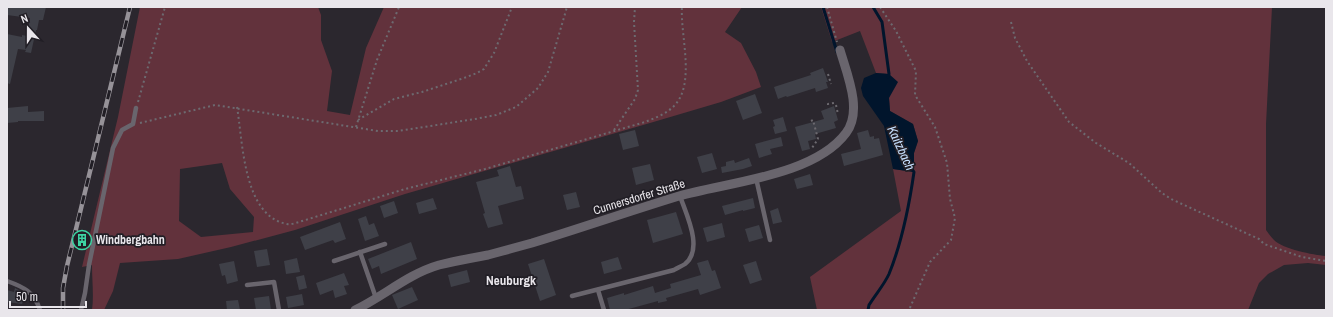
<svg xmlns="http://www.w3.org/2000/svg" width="1333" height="317" font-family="'Archivo Narrow',sans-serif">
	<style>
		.green { fill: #62323c; fill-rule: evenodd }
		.water { fill: #01152c }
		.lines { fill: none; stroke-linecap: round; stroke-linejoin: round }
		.stream { stroke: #01152c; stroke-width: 3 }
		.building { fill: #3f4048 }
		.path { stroke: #6d6a70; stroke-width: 2; stroke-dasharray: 2 3; stroke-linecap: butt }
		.lane { stroke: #69656d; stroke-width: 4.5 }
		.street { stroke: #69656d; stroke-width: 9 }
		.rail-casing { stroke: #969298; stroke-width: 4.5 }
		.rail { stroke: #211e25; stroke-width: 3; stroke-dasharray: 9; stroke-linecap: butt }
		.labels { text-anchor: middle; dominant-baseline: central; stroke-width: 3.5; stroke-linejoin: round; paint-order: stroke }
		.street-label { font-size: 12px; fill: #e9e6eb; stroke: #211e25 }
		.poi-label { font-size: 12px; font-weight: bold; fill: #e9e6eb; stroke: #211e25; text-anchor: start }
		.water-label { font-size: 13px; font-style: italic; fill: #c8e1ff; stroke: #211e25 }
		.neighbourhood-label { font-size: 13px; font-weight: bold; fill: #e9e6eb; stroke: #211e25 }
	</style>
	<rect width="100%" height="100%" fill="#2b272e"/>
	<!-- green -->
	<g class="green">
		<path d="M140,7H318L321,15V40L332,71L327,111L350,115L366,48L384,7H742L725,32L741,43L756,72L761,87L721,102L650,123L405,194L295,230L231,247L178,259L120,263L113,291L104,310H92C94,296 92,280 92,265L82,267L118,117ZM222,163L230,189L254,217L253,232L201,237L179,221L180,169Z"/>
		<path d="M821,7H1272L1266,124V230C1268,233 1271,237 1274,240C1283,249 1313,255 1326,256V265L1308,263L1284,265L1268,274L1259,283L1248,310H817L810,277L901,211L893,169L914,172V153L918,141L913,124L890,111L889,98V74L876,73L860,31L832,42Z"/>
	</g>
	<!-- water -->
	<path class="water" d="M876,73L889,74L898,82L889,98L890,111L913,124L918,141L914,153V172L893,169L884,126L863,96L861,88L864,78Z"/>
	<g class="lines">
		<!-- stream -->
		<g class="stream">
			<path d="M823,7L837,52"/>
			<path d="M873,7L882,22L889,74L888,77"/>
			<path d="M868,310L869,305C875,295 884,285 889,274C902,242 909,207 914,172L912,169"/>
		</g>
	</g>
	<!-- building -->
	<g class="building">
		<path d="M7,7H46L43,20H39L37,30H36L31,53L25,52L26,50L18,49L10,84L7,83V34L22,37V35L27,36L30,18L7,15Z"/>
		<path d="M823,68L828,82H826L828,88L816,92L815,88L787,97L786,96L778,99L774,87L811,75L810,73Z"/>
		<path d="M755,94L762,113L743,120L736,101Z"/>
		<path d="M28,106V112L44,111V121H18V122L7,123V108Z"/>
		<path d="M834,106L838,120L834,122L836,128L815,134L816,139L808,141L810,149L802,151L795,127L824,119L821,111Z"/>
		<path d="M783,117L787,131L775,134L773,127L775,126L773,120Z"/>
		<path d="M635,130L639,146L623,150L619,134Z"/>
		<path d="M868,130L870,137L874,136V139L879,138L883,155L844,166L841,154L861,149L857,133Z"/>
		<path d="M781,137L783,146L770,149L772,154L759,158L755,144Z"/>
		<path d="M712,153L717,169L702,173L697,157Z"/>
		<path d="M749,158L752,166L743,169L722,173L721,167L726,166V162L734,160L735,163Z"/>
		<path d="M650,164L654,180L636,185L632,168Z"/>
		<path d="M510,166L516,187L521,186L524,199L498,206L503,224L488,228L483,214L485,213L476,182L499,176L497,170Z"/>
		<path d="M810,174L813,185L797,189L794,179Z"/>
		<path d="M576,192L580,207L567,210L563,195Z"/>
		<path d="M433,198L437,209L419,214L416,203Z"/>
		<path d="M753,198L755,208L743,211V210L725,215L722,206Z"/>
		<path d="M394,201L398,213L384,218L380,206Z"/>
		<path d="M778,208L782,222L773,224L770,211Z"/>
		<path d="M676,212L683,234L653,243L647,220Z"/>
		<path d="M366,216L369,225L374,223L379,236L365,241L358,219Z"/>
		<path d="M340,222L346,239L335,243L333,240L305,250L300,237Z"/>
		<path d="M722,223L725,237L707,242L703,228Z"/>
		<path d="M759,225L763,238L749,242L745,229Z"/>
		<path d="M80,232L88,234L85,248L76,246Z"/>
		<path d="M411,242L417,259L381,274L379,266L372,269L368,259Z"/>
		<path d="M267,249L270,265L257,267L254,251Z"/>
		<path d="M618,257L622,269L604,274L601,262Z"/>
		<path d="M297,258L300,272L286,274L284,261Z"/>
		<path d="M544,259L556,295L540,301L528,264Z"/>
		<path d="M708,260L712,271L715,270L721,288L700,295L698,289L666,298L667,301L658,303V301L625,310H610L607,298L624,293V295L653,286L655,293L671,288L670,284L701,275L697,263Z"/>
		<path d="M234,261L238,281L227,284L225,275L222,276L219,264Z"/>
		<path d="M756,261L762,280L750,284L743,265Z"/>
		<path d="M467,270L470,282L451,287L448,275Z"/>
		<path d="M344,273L349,285L344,286L347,294L335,298L333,290L320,295L316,283Z"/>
		<path d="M304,275L307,288L299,290L296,277Z"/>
		<path d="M412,287L418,300L398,309L392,295Z"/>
		<path d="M15,288L26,294L22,304L7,302V290L14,292Z"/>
		<path d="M302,294L304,305L288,308L286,297Z"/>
		<path d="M269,296L271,310H256L254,298Z"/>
		<path d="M238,300L240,310H227L226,301Z"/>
	</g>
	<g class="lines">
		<!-- path -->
		<g class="path">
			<path d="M827,7L837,42"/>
			<path d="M880,7L896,31L916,71L915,95L935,127L947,163L950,199L955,218L951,240L930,262L909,310"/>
			<path d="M1011,22L1015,38L1027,61L1069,122L1096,143L1129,163L1162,193L1171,199L1259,239L1264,244L1302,257L1326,261"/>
			<path d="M828,74L831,84"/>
			<path d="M138,102L165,7"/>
			<path d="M828,105V104L834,103L836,105L838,114"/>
			<path d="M237,107C243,142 243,216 287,224C291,225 295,223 299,222L405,189L485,169L645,122C655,118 666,114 674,106C696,84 680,35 682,7"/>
			<path d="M358,120L394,99L422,92L464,78L477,73L484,69L494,53L512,7"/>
			<path d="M811,121L813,120L818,139L812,148"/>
			<path d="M140,123L215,105L378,131H398L475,119L496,115L516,107L538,88L548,72L567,7"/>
			<path d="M356,127L377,60L399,7"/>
			<path d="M614,130L635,99L638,90L634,22L635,7"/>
		</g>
		<!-- lane -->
		<g class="lane">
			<path d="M756,178L770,240"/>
			<path d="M360,252L376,298"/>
			<path d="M334,261L385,244"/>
			<path d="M7,281C24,287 34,292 40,310"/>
			<path d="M247,285L274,282L279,310"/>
			<path d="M598,290L604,310"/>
			<path d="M572,296L674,270C677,268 682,266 685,264C704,249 686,214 680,196"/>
			<path d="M81,310L85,293L89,265L113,148L122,130L133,124L136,108"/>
		</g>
		<!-- street -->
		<path class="street" d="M355,310C384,296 408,274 439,265C455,261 472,258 488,255C503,251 517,247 532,243C581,228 630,211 679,196C728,182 814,176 846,133C863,111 847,74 840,50"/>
		<!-- rail casing -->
		<g class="rail-casing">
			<path id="rail" d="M63,310V288L67,266L130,7"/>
		</g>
		<!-- rail -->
		<use href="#rail" class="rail"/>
	</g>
	<!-- icons -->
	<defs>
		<g id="building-ring" transform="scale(1)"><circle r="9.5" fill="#211e25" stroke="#3dd4a3" stroke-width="1.5"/><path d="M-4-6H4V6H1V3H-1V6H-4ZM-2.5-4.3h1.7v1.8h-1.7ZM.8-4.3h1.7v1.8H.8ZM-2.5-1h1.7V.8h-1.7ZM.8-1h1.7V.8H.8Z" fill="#3dd4a3"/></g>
	</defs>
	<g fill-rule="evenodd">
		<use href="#building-ring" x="82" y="240"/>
	</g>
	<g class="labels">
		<!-- street labels -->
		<g class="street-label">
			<text transform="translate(639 197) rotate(-17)">Cunnersdorfer Straße</text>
		</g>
		<!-- poi labels -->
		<g class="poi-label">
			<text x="96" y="240">Windbergbahn</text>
		</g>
		<!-- water labels -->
		<g class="water-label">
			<text transform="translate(901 148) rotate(65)">Kaitzbach</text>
		</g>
		<!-- neighbourhood labels -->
		<g class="neighbourhood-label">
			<text x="511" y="280">Neuburgk</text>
		</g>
	</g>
	<!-- border -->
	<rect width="1333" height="317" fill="none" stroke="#e9e6eb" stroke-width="16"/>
	<!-- north arrow -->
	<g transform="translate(28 28) rotate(339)" stroke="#211e25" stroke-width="3" paint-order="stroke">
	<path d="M0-3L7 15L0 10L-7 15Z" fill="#e9e6eb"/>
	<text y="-6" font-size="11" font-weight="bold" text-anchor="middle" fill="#e9e6eb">N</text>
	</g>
	<!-- scale -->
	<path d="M10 301v6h76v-6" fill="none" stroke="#e9e6eb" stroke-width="2"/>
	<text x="16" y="301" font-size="12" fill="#e9e6eb" stroke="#211e25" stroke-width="3" paint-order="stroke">50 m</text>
</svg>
